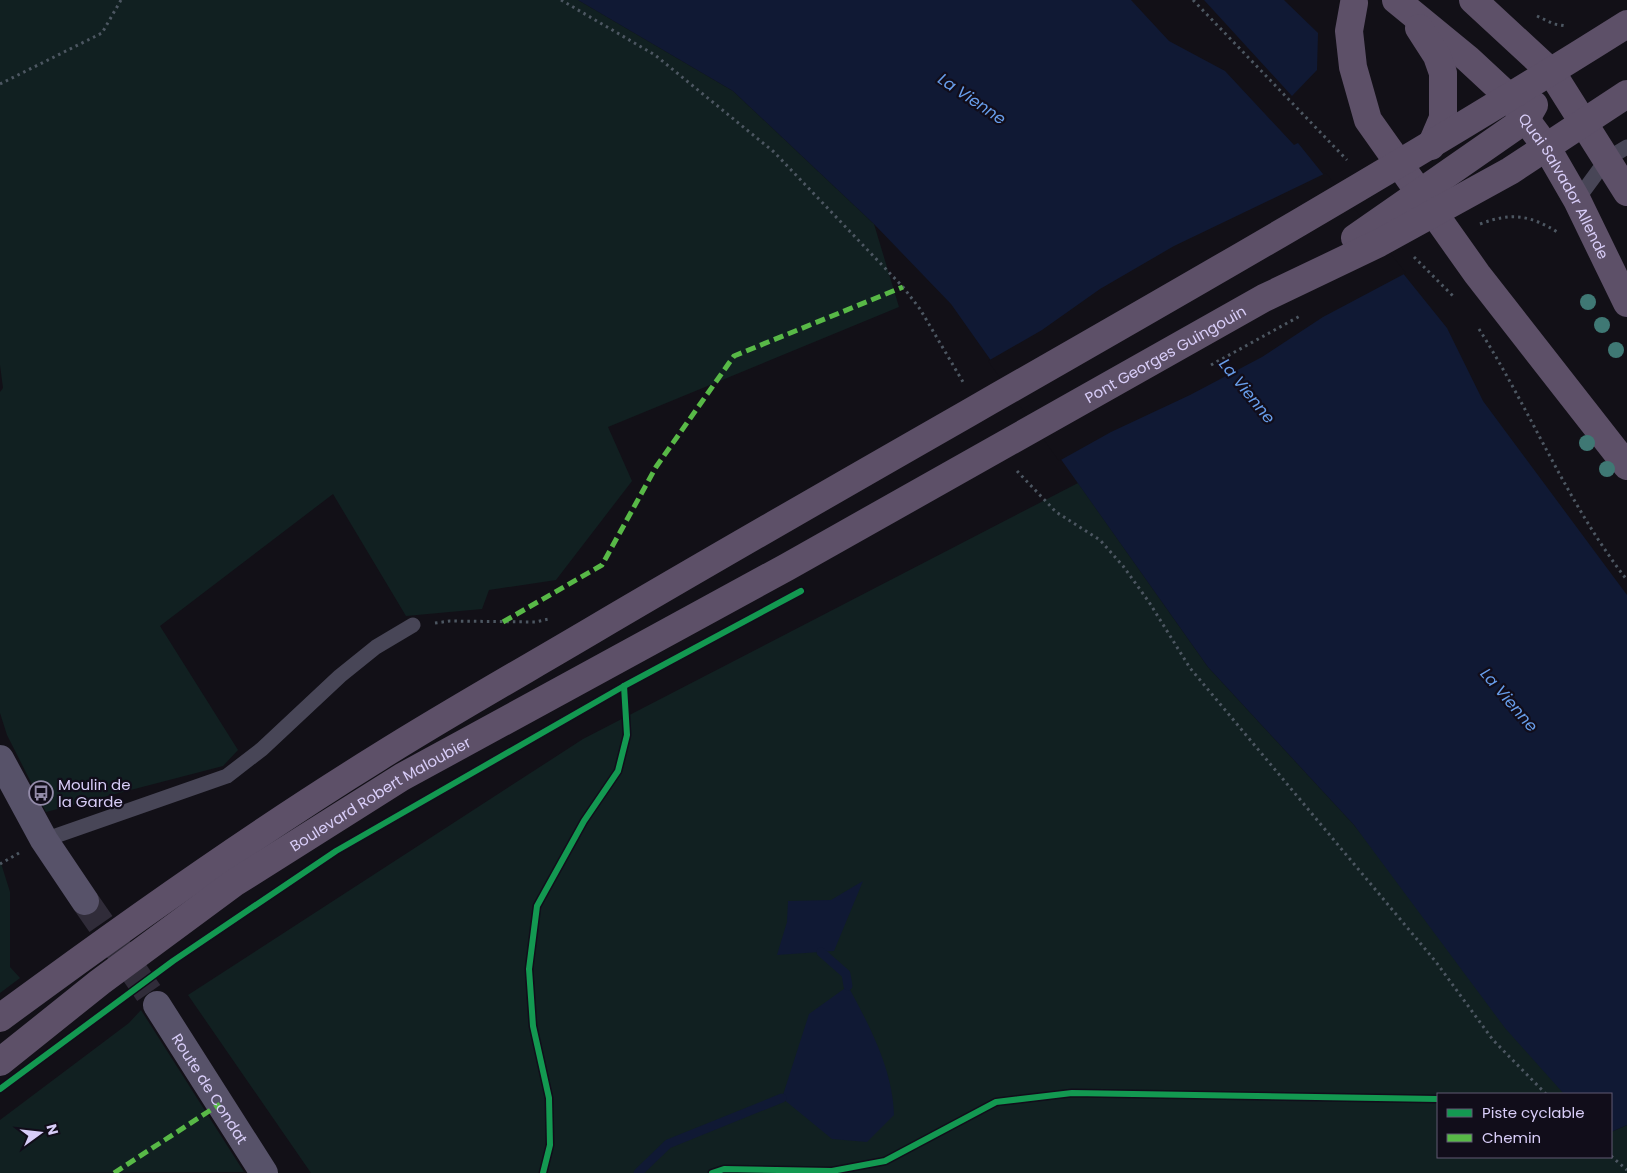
<svg xmlns="http://www.w3.org/2000/svg" width="1627" height="1173" font-family="Poppins,sans-serif">
	<style>
		.green { fill: #112021 }
		.water { fill: #101934 }
		.pier { fill: #121017 }
		.lines { fill: none; stroke-linecap: round; stroke-linejoin: round }
		.stream { stroke: #101934; stroke-width: 9 }
		.secondary-tunnel { stroke: #302c39; stroke-width: 28; stroke-dasharray: 28 14; stroke-linecap: butt }
		.path { stroke: #4d5762; stroke-width: 3; stroke-dasharray: 2.5 4; stroke-linecap: butt }
		.lane { stroke: #484657; stroke-width: 15 }
		.secondary { stroke: #575269; stroke-width: 28 }
		.primary { stroke: #5d5068; stroke-width: 28 }
		.quiet { stroke: #58b947; stroke-width: 5; stroke-dasharray: 10 5; stroke-linecap: butt }
		.cycleway-casing { stroke: #110d1a; stroke-width: 9 }
		.cycleway { stroke: #139951; stroke-width: 6 }
		.tree { fill: #3f7874 }
		.labels { text-anchor: middle; dominant-baseline: central; stroke-width: 4.5; stroke-linejoin: round; paint-order: stroke }
		.street-label { font-size: 15px; fill: #d8cdf8; stroke: #110d1a }
		.poi-label { font-size: 15px; fill: #d8cdf8; stroke: #110d1a; text-anchor: start }
		.water-label { font-size: 16px; font-style: italic; fill: #689eeb; stroke: #110d1a }
	</style>
	<rect width="100%" height="100%" fill="#121017"/>
	<!-- green -->
	<g class="green">
		<path d="M0,0H578L733,91L874,224L899,307L608,427L632,481L556,580L489,590L482,609L406,616L333,494L160,626L238,750L223,766L46,812L7,735L0,713V392L3,388L0,365Z"/>
		<path d="M1078,483L1208,667L1354,825L1568,1094H1438V1157H1611V1132L1627,1125V1173H311L188,995L583,739Z"/>
		<path d="M0,860L10,892V967L20,978L0,993Z"/>
		<path d="M141,1010L244,1172L0,1173V1120L129,1023Z"/>
	</g>
	<!-- water -->
	<g class="water">
		<path d="M578,0H1131L1169,41L1225,71L1294,145L1298,143L1447,328L1483,401L1627,595V1125L1611,1132V1094H1564L1505,1028L1354,825L1208,667L951,304L874,224L733,91Z"/>
		<path d="M1204,0H1284L1318,33L1317,70L1292,96Z"/>
		<path d="M863,881L834,951L777,955L787,922L788,901L831,900Z"/>
		<path d="M848,986C869,1025 893,1069 894,1115L867,1142L832,1139L782,1098L809,1014Z"/>
	</g>
	<!-- pier -->
	<path class="pier" d="M1326,173L1406,273L1323,317L1262,357L1190,395L1111,432L1059,461L988,361L1042,330L1100,289L1174,246Z"/>
	<g class="lines">
		<!-- stream -->
		<g class="stream">
			<path d="M821,952L846,974L848,986"/>
			<path d="M638,1173L668,1144L782,1098"/>
		</g>
		<!-- secondary-tunnel -->
		<path class="secondary-tunnel" d="M85,901L157,1005"/>
		<!-- path -->
		<g class="path">
			<path d="M561,0L655,55L774,152L903,287L920,309L963,382"/>
			<path d="M1193,0L1347,160"/>
			<path d="M1537,16L1554,24L1566,26"/>
			<path d="M0,84L102,33L121,0"/>
			<path d="M1480,224C1512,212 1530,215 1559,233"/>
			<path d="M1414,257L1454,297"/>
			<path d="M1479,329C1531,411 1567,503 1627,580"/>
			<path d="M1211,365L1300,316"/>
			<path d="M1017,471L1056,512L1100,540L1123,566L1149,602L1190,668L1436,962L1493,1040L1546,1094"/>
			<path d="M435,623L450,621L535,622L549,619"/>
			<path d="M0,864L19,853"/>
			<path d="M1611,1156L1627,1170"/>
			<path d="M543,1173L550,1145L549,1098L533,1026L529,969L537,906L584,821L618,771L627,735L625,688"/>
			<path d="M712,1173L724,1169L832,1171L885,1161L996,1102L1072,1093L1438,1099"/>
		</g>
		<!-- lane -->
		<g class="lane">
			<path d="M1577,200L1607,159L1627,147"/>
			<path d="M44,840L227,776L262,749L340,676L376,647L413,625"/>
		</g>
		<!-- secondary -->
		<g class="secondary">
			<path d="M0,759L44,840L85,901"/>
			<path id="s1" d="M157,1005L264,1173"/>
		</g>
		<!-- primary -->
		<g class="primary">
			<path id="s2" d="M1396,0L1468,59L1510,98L1547,148L1577,200L1627,303"/>
			<path d="M1473,0L1552,73L1627,192"/>
			<path d="M1354,3L1349,31L1353,67L1368,120L1477,274L1627,466"/>
			<path d="M1419,28L1437,56L1443,73V118L1431,146"/>
			<path d="M1355,238L1526,119L1534,105"/>
			<path d="M0,1018C123,927 248,838 379,757C449,713 522,672 593,630C937,427 1289,237 1627,24"/>
			<path id="s3" d="M0,1062L100,982L234,883L402,777L787,567L1264,298L1379,243L1510,171L1627,94"/>
		</g>
		<!-- quiet -->
		<g class="quiet">
			<path d="M503,622L602,565L656,467L734,356L903,287"/>
			<path d="M114,1173L220,1104"/>
		</g>
		<!-- cycleway casing -->
		<g class="cycleway-casing">
			<g id="cycleway">
				<path d="M0,1089L173,961L336,851L624,686L801,591"/>
				<path d="M543,1173L550,1145L549,1098L533,1026L529,969L537,906L584,821L618,771L627,735L624,686"/>
				<path d="M712,1173L724,1169L832,1171L885,1161L996,1102L1072,1093L1438,1099"/>
			</g>
		</g>
		<!-- cycleway -->
		<use href="#cycleway" class="cycleway"/>
	</g>
	<!-- trees -->
	<g class="tree">
		<circle cx="1588" cy="302" r="8"/>
		<circle cx="1602" cy="325" r="8"/>
		<circle cx="1616" cy="350" r="8"/>
		<circle cx="1587" cy="443" r="8"/>
		<circle cx="1607" cy="469" r="8"/>
	</g>
	<!-- icons -->
	<defs>
		<g id="bus-ring" transform="scale(1.25)"><circle r="9.5" fill="#110d1a" stroke="#938ba9" stroke-width="1.5"/><path d="M-5-6H5V4H4V6H2V4H-2V6H-4V4H-5ZM-3.5-4V0h7V-4ZM-3.5 1.2v1.5H-2V1.2ZM2 1.2v1.5H3.5V1.2Z" fill="#938ba9"/></g>
	</defs>
	<g fill-rule="evenodd">
		<use href="#bus-ring" x="41" y="793"/>
	</g>
	<g class="labels">
		<!-- street labels -->
		<g class="street-label">
			<text stroke="none"><textPath href="#s2" startOffset="254">Quai Salvador Allende</textPath></text>
			<text stroke="none"><textPath href="#s3" startOffset="1366">Pont Georges Guingouin</textPath></text>
			<text stroke="none"><textPath href="#s3" startOffset="466">Boulevard Robert Maloubier</textPath></text>
			<text stroke="none"><textPath href="#s1" startOffset="99">Route de Condat</textPath></text>
		</g>
		<!-- poi labels -->
		<g class="poi-label">
			<text x="58" y="784">Moulin de<tspan x="58" dy="17">la Garde</tspan></text>
		</g>
		<!-- water labels -->
		<g class="water-label">
			<text transform="translate(972 99) rotate(34)">La Vienne</text>
			<text transform="translate(1247 391) rotate(51)">La Vienne</text>
			<text transform="translate(1509 700) rotate(49)">La Vienne</text>
		</g>
	</g>
	<!-- legend -->
	<rect x="1437" y="1093" width="175" height="65" fill="#110d1a" stroke="#615a73"/>
	<rect x="1447" y="1109" width="25" height="8" fill="#139951" stroke="#615a73"/>
	<text x="1482" y="1118" font-size="15" fill="#d8cdf8">Piste cyclable</text>
	<rect x="1447" y="1134" width="25" height="8" fill="#58b947" stroke="#615a73"/>
	<text x="1482" y="1143" font-size="15" fill="#d8cdf8">Chemin</text>
	<!-- north arrow -->
	<g transform="translate(40 1133) rotate(75)" stroke="#110d1a" stroke-width="4" paint-order="stroke">
	<path d="M0-4L9 19L0 12L-9 19Z" fill="#d8cdf8"/>
	<text y="-8" font-size="14" font-weight="bold" text-anchor="middle" fill="#d8cdf8">N</text>
	</g>
</svg>
